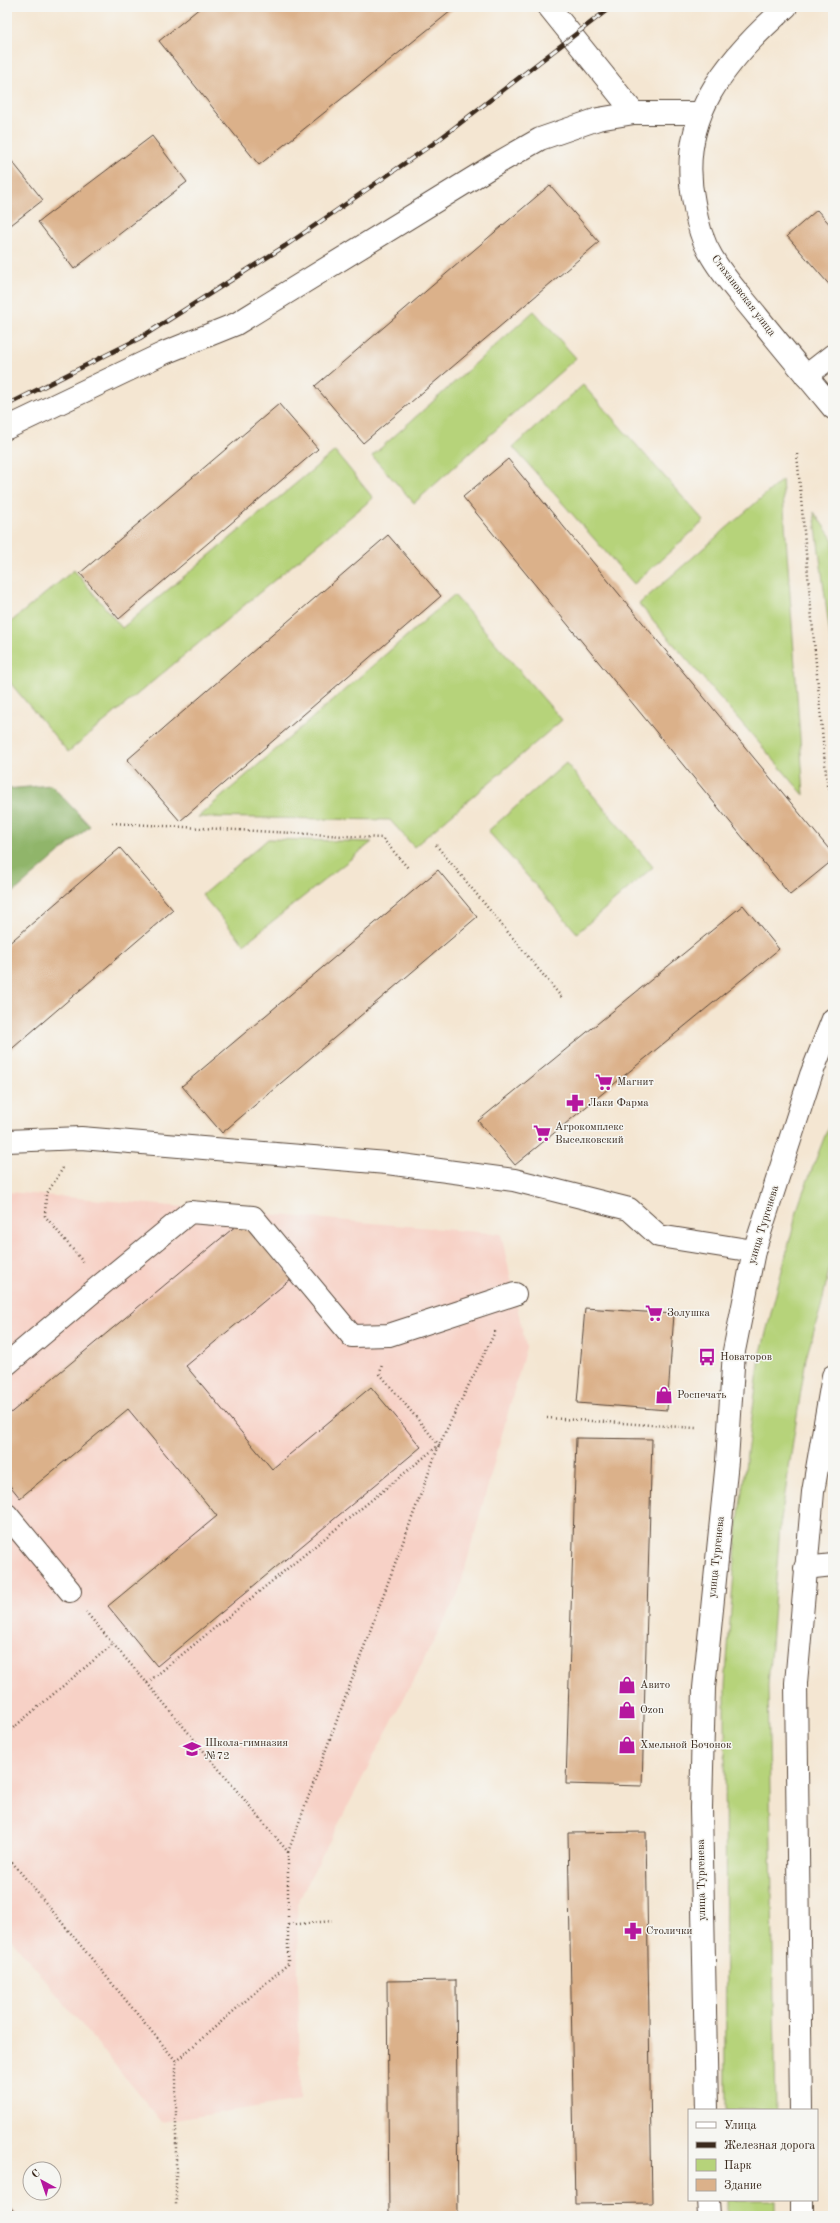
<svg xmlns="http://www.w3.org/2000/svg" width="840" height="2223" font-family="'Old Standard TT',serif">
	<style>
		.built { fill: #f7d1c6 }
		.green { fill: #b6d37a; stroke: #787e4c }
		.forest { fill: #90b56a; stroke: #667044 }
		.building { fill: #dbb18a }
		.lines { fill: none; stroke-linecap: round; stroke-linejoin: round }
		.minor-casing { stroke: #574639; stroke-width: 24 }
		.major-casing { stroke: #574639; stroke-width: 24 }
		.path { stroke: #574639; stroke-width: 2.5; stroke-dasharray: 1 3; stroke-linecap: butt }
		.minor { stroke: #fff; stroke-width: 22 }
		.major { stroke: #fff; stroke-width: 22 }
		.rail-casing { stroke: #3b2a1e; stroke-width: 4.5 }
		.rail { stroke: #f6f6f2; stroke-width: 3; stroke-dasharray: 9; stroke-linecap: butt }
		.labels { text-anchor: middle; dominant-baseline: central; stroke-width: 3; stroke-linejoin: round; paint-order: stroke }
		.street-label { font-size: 11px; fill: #3b2a1e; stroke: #f6f6f2 }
		.poi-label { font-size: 11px; fill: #3b2a1e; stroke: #f6f6f2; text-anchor: start }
	</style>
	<rect width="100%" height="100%" fill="#f6f6f2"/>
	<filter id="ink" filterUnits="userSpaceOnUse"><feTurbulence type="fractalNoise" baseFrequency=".025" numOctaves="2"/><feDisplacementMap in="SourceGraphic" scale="8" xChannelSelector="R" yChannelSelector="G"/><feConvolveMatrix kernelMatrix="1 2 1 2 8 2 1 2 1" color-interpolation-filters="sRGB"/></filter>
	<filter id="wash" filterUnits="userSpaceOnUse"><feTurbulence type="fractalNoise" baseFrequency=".012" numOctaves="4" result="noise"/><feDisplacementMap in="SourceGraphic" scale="16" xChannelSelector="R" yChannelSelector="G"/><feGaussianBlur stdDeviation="0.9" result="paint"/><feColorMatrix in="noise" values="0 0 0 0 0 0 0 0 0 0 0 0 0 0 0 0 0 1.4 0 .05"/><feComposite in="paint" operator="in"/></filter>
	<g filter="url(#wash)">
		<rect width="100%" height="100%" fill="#f4e6d2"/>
		<!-- built -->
		<path class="built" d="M7,1192L501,1234L526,1347L458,1594L297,1904L300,2100L162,2122L7,1934Z"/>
		<!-- green -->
		<g class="green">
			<path d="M534,311L576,358L414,503L372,456Z"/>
			<path d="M583,385L704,521L634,584L513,447Z"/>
			<path d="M335,451L373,498L68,752L7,679V625L74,570L122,628Z"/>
			<path d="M782,480L804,795L639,604Z"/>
			<path d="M814,512L833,540V658Z"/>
			<path d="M454,595L562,720L414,847L390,820L198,817Z"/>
			<path d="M566,763L653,867L577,933L488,831Z"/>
			<path d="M268,839L372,842L244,944L202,895Z"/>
			<path d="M833,1115V1252L821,1307L806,1358L780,1526L768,1685L776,2110H726L725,1686L738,1521L760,1356L800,1200Z"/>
			<rect x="727" y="2200" width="49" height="16"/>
		</g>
		<!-- forest -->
		<path class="forest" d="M51,785L90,826L7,898V789Z"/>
		<g id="blocks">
			<!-- building -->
			<g class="building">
				<path d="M201,7H456L259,165L159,41Z"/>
				<path d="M152,136L187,182L74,269L38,222Z"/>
				<path d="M7,155L43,200L7,228Z"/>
				<path d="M550,185L599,242L363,443L315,386Z"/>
				<path d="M817,210L833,228V289L787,236Z"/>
				<path d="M279,404L318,449L119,619L80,573Z"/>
				<path d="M508,459L833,854V860L790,895L463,497Z"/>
				<path d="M388,535L441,596L180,821L127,760Z"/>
				<path d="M120,848L173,910L7,1053V945Z"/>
				<path d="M438,870L477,917L222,1133L182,1086Z"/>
				<path d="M743,905L779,949L515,1165L478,1121Z"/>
				<path d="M243,1220L292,1278L186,1366L272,1469L371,1387L421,1447L157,1666L108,1606L217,1516L128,1409L20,1498L7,1482V1416Z"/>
				<path d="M585,1308L674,1314L667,1410L577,1403Z"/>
				<path d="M576,1438L652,1439L642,1786L566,1784Z"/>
				<path d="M646,1832L652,2203L575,2204L568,1833Z"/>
				<path d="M456,1980L458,2216H389L387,1981Z"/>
				<path d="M7,2203L18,2216H7Z"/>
			</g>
		</g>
	</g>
	<g filter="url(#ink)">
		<use href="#blocks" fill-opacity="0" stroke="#574639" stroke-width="1"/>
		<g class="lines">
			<!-- minor casing -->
			<g class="minor-casing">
				<g id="minor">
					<path d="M549,7L634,113"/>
					<path d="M806,376L833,355"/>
					<path d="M7,428L164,353L236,324L491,167L540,139L598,119L634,113H700"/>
					<path d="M7,1141L81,1138L387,1163L514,1180L629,1209L659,1236L754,1251"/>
					<path d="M7,1364L102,1284L190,1212L253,1217L352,1336L389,1335L515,1294"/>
					<path d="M7,1515L70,1591"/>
					<path d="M805,1568L833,1565"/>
				</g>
			</g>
			<!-- major casing -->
			<g class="major-casing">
				<g id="major">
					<path d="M786,7C726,60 676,118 694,203C697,223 702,241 712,257C725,279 743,298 758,317C783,348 808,378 833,408"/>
					<path d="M707,2110L701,1808L704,1688L727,1461L734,1351L754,1251L811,1075L833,1019"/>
					<path d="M801,2110L796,1683L813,1492L833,1376"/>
					<path d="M708,2200L709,2216"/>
					<path d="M802,2200V2216"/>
				</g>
			</g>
			<!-- path -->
			<g class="path">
				<path d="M797,454L827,785L833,794"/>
				<path d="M112,823L382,838L408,868"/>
				<path d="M436,845L563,999"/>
				<path d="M63,1168L46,1195L45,1216L84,1263"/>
				<path d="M547,1418L696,1428"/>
				<path d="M113,1644L147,1683L439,1445L380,1374L382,1364"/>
				<path d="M147,1683L288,1852V1964L176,2061"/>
				<path d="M7,1733L113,1644L86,1612"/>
				<path d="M288,1852L439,1445L496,1330"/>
				<path d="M7,1856L176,2061V2205"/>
				<path d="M288,1925L332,1921"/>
			</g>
			<!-- minor -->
			<use href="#minor" class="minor"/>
			<!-- major -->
			<use href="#major" class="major"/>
			<!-- rail casing -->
			<g class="rail-casing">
				<path id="rail" d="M7,405L140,338L285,246L437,141L611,7"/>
			</g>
			<!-- rail -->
			<use href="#rail" class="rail"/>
		</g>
	</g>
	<!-- icons -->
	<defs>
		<g id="supermarket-bare" transform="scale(1.38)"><path d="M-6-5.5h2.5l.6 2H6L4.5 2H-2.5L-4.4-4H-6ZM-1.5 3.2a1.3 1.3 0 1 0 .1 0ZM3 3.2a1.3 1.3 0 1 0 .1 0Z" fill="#b5179e" stroke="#f6f6f2" stroke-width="2.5" paint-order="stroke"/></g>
		<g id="pharmacy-bare" transform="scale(1.38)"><path d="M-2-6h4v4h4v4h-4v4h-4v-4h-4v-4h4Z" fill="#b5179e" stroke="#f6f6f2" stroke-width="2.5" paint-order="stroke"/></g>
		<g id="bus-bare" transform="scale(1.38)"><path d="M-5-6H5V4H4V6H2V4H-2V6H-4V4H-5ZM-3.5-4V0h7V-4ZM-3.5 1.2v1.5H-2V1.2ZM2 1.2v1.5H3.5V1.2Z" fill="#b5179e" stroke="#f6f6f2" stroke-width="2.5" paint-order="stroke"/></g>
		<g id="shop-bare" transform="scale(1.38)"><path d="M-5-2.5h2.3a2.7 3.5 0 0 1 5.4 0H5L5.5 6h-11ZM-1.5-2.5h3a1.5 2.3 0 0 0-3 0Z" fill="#b5179e" stroke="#f6f6f2" stroke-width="2.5" paint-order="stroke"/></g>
		<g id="school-bare" transform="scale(1.38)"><path d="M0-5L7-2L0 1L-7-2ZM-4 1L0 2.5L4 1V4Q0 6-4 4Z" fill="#b5179e" stroke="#f6f6f2" stroke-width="2.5" paint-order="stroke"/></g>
	</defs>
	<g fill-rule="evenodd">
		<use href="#supermarket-bare" x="604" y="1082"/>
		<use href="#pharmacy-bare" x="575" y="1103"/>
		<use href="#supermarket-bare" x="542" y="1133"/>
		<use href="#supermarket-bare" x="654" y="1313"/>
		<use href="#bus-bare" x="707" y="1357"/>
		<use href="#shop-bare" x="664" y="1395"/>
		<use href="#shop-bare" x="627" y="1685"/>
		<use href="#shop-bare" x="627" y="1710"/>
		<use href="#shop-bare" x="627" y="1745"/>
		<use href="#school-bare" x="192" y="1749"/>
		<use href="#pharmacy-bare" x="633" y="1931"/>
	</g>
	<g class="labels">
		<!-- street labels -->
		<g class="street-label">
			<text transform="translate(743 296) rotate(53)">Стахановская улица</text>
			<text transform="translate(764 1225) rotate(-73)">улица Тургенева</text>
			<text transform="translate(717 1557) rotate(-84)">улица Тургенева</text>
			<text transform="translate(702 1880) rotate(-91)">улица Тургенева</text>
		</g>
		<!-- poi labels -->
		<g class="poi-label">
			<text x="617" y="1082">Магнит</text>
			<text x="588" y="1103">Лаки Фарма</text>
			<text x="555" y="1127">Агрокомплекс<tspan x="555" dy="13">Выселковский</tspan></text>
			<text x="667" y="1313">Золушка</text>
			<text x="720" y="1357">Новаторов</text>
			<text x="677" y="1395">Роспечать</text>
			<text x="640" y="1685">Авито</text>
			<text x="640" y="1710">Ozon</text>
			<text x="205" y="1743">Школа-гимназия<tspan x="205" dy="13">№72</tspan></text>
			<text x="640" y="1745">Хмельной Бочонок</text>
			<text x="646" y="1931">Столички</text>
		</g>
	</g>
	<!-- margin -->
	<rect width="840" height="2223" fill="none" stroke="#f6f6f2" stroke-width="24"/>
	<!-- legend -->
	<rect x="688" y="2109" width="130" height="92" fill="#f6f6f2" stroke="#aba49d"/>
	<rect x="696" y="2122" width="20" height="6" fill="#ffffff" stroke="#aba49d"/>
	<text x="724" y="2129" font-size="12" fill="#3b2a1e">Улица</text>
	<rect x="696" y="2142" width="20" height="6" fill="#3b2a1e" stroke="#aba49d"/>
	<text x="724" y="2149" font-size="12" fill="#3b2a1e">Железная дорога</text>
	<rect x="696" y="2159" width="20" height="12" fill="#b6d37a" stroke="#aba49d"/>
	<text x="724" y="2169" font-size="12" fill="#3b2a1e">Парк</text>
	<rect x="696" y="2179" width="20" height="12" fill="#dbb18a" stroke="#aba49d"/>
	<text x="724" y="2189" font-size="12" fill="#3b2a1e">Здание</text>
	<!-- north arrow -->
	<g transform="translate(42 2181) rotate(320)"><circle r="19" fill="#f6f6f2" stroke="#aba49d"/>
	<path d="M0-3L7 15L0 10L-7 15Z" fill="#b5179e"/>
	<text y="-6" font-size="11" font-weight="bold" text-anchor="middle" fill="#3b2a1e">С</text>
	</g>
</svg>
